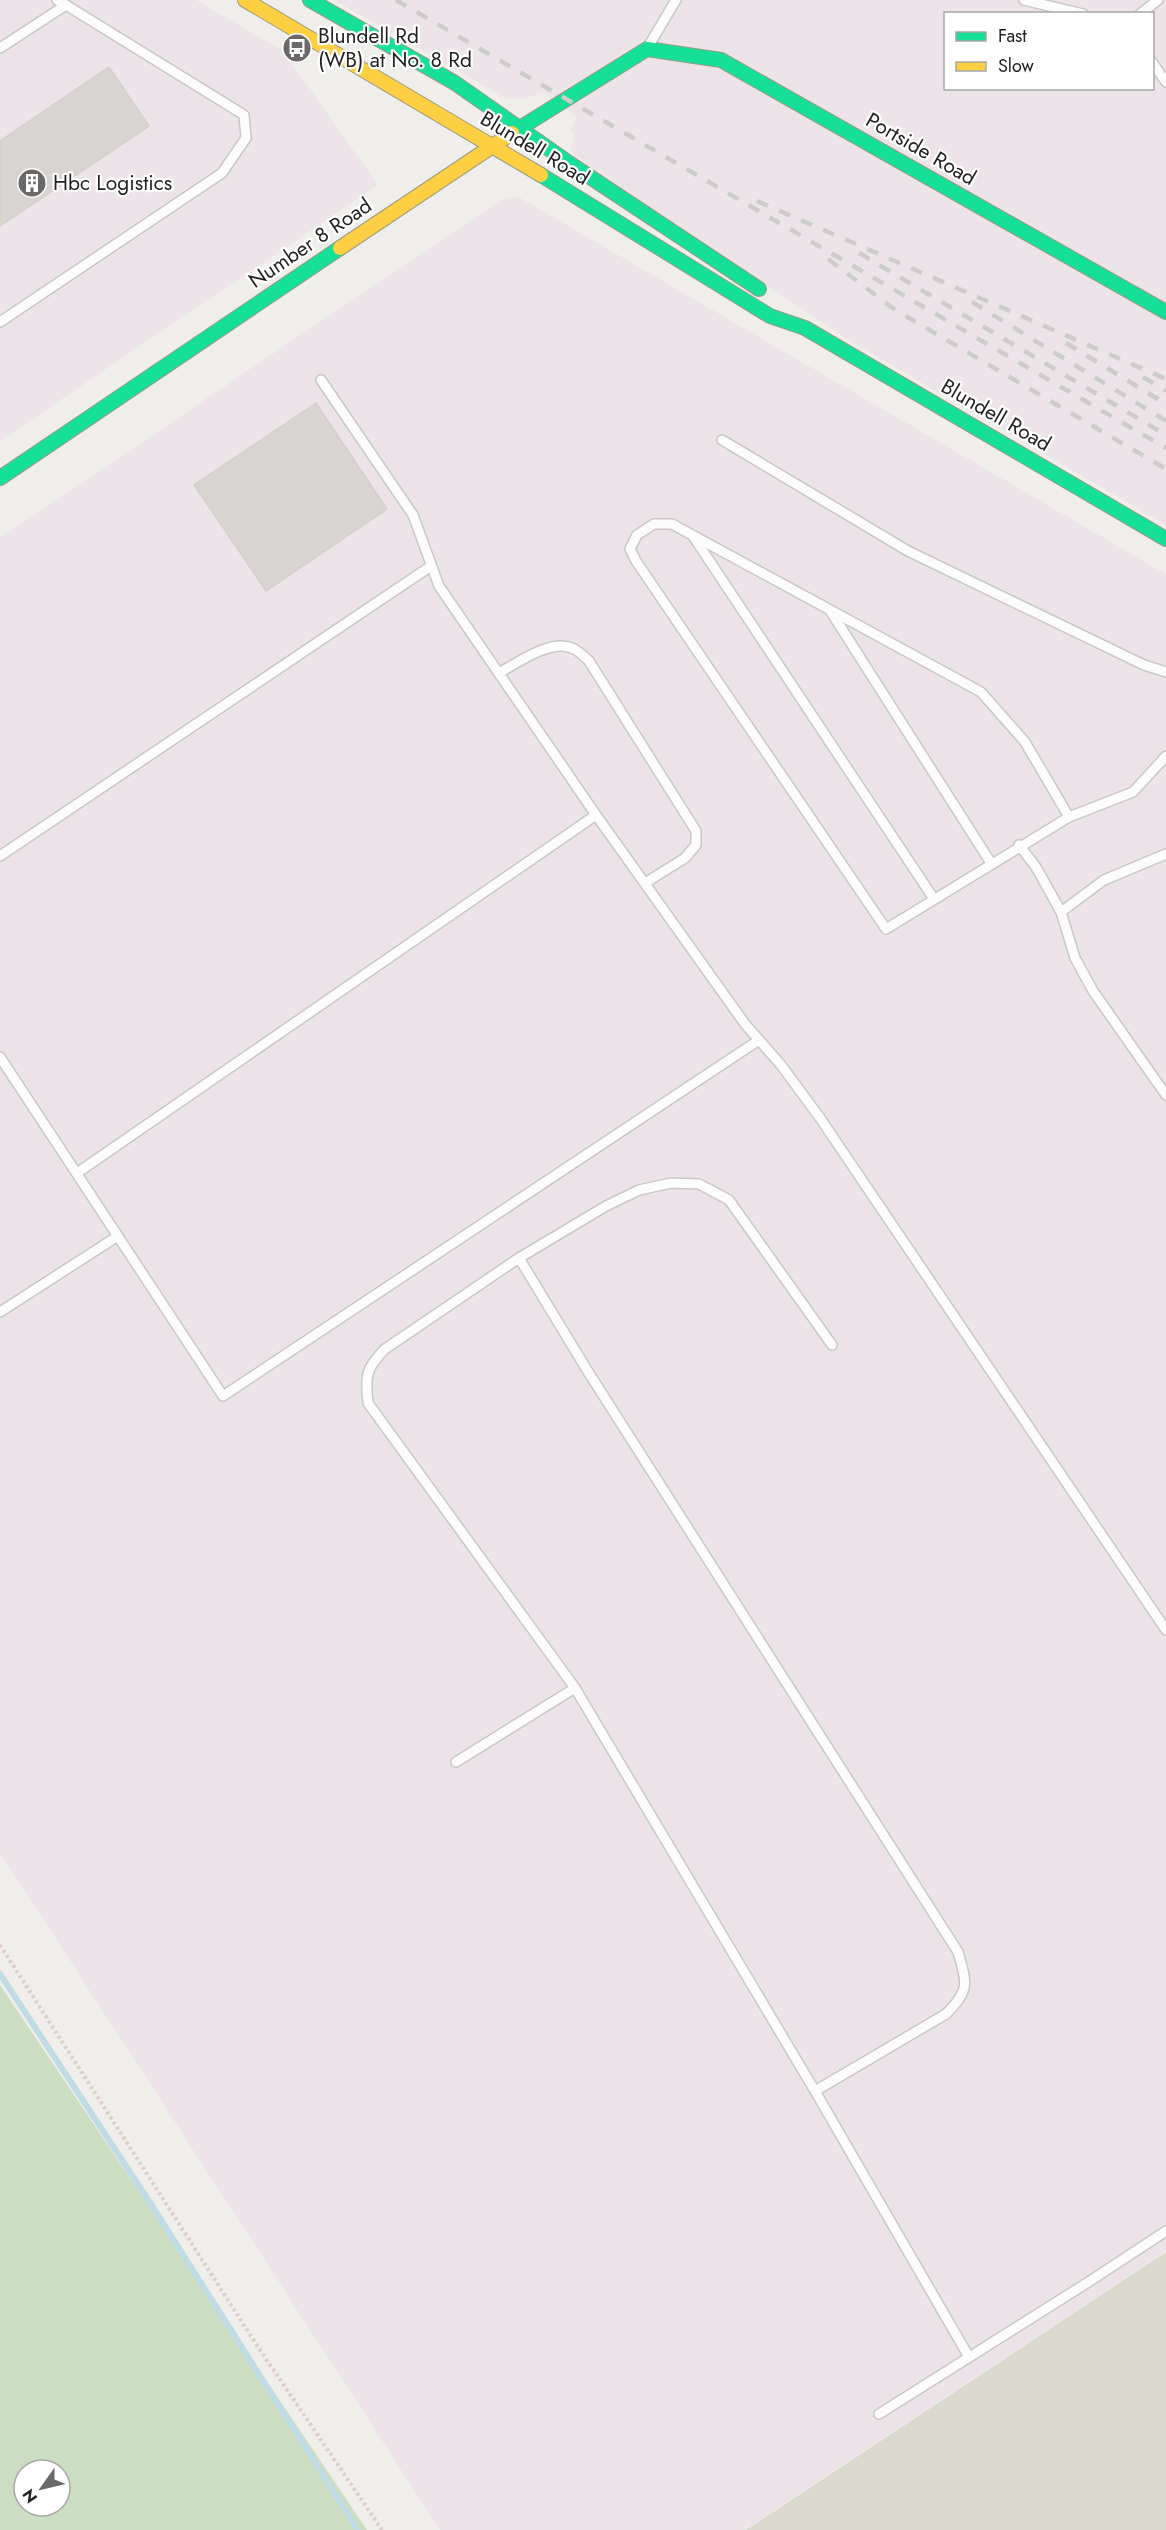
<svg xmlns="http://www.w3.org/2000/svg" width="1166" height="2530" font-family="Jost,sans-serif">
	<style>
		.industrial { fill: #ede4e9; fill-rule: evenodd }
		.construction { fill: #d9d9cd }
		.forest { fill: #cbdec1; fill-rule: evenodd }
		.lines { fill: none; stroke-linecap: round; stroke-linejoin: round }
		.stream { stroke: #bfdbe3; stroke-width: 6 }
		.building { fill: #d7d4d2; stroke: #d3d0cc; stroke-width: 1.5 }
		.lane-casing { stroke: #c9c8c7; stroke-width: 12 }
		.fast-casing { stroke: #999a82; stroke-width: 16 }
		.slow-casing { stroke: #999a82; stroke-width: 16 }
		.path { stroke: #dccecd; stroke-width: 4; stroke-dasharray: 3 3; stroke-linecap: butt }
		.lane { stroke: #fdfcfc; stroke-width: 9 }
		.fast { stroke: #16e098; stroke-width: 14 }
		.slow { stroke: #ffcf43; stroke-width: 14 }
		.rail { stroke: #ccc; stroke-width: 4.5; stroke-dasharray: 12 12; stroke-linecap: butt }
		.labels { text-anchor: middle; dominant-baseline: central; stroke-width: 4.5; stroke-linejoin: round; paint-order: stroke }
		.poi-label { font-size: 21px; fill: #222; stroke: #fff; text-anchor: start }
		.street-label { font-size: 21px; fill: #222; stroke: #fff }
	</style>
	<rect width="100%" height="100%" fill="#f0eeeb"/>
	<!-- industrial -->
	<g class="industrial">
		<path d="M0,0H196L296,58L293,65L378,185L0,441Z"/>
		<path d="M334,0H1166V525L857,345L691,237L573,154L570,145L574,144V132L570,131L577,116L542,92L524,99L505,98ZM946,14H1152V88H946Z"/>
		<path d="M517,196L1166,574V2251L745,2530H440L0,1853V538L499,201Z"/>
	</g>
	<!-- construction -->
	<path class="construction" d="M1166,2252V2530H746Z"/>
	<!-- forest -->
	<path class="forest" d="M0,1985L367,2530H0ZM24,2470H60V2506H24Z"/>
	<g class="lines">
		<!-- stream -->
		<path class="stream" d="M0,1974L149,2201L358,2530"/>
	</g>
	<!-- building -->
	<g class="building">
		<path d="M109,67L149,126L0,226V141Z"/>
		<path d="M316,403L387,509L266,591L194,485Z"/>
	</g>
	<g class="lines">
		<!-- lane casing -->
		<g class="lane-casing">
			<g id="lane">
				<path d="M1024,0L1083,14"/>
				<path d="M1140,14L1158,0"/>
				<path d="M648,47L676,0"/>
				<path d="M0,48L66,5L57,0"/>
				<path d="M1152,62L1166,82"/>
				<path d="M0,322L222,173L246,138L244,115L66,5"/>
				<path d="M321,380L413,515L439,586L596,815L745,1024L781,1065L820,1118L1166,1630"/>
				<path d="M722,440L908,551L1144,665L1166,672"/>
				<path d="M654,524H672L981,692L1025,742L1069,817L886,929L636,561L630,549L637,535Z"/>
				<path d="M693,536L934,899"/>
				<path d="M831,612L991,863"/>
				<path d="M499,673C517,663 553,637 574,649C580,652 585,657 589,661L696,831V845L685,858L645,883"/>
				<path d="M1069,817L1133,792L1166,756"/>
				<path d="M1019,845L1036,867L1061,912L1075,958L1093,991L1166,1095"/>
				<path d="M0,856L431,566"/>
				<path d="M1061,912L1104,880L1166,854"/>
				<path d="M0,1057L223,1396L759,1040"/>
				<path d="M77,1173L596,815"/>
				<path d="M519,1258L606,1206L639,1190L671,1183L699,1184L729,1200L832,1345"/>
				<path d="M0,1312L118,1236"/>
				<path d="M456,1762L575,1688"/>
				<path d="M815,2091L946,2014C970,1990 967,1984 958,1952L587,1370L519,1258L385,1349C366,1368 365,1376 368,1403L575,1688L815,2091L969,2357"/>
				<path d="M879,2414L1090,2281L1166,2231"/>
			</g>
		</g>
		<!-- fast casing -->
		<g class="fast-casing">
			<g id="fast">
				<path d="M310,0L455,83L569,163L759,289"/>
				<path d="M512,133L647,49L721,60L1166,312"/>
				<path d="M541,175L770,316L805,328L1166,539"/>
				<path d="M0,478L340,248"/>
			</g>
		</g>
		<!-- slow casing -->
		<g class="slow-casing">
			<g id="slow">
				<path d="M245,0L541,175"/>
				<path d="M340,248L512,133"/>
			</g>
		</g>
		<!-- path -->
		<path class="path" d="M0,1945L258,2347L382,2530"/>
		<!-- lane -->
		<use href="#lane" class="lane"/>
		<!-- fast -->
		<use href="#fast" class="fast"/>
		<!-- slow -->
		<use href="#slow" class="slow"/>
		<!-- rail -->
		<g class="rail">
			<path d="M396,0L1166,448"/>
			<path d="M757,201L1166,379"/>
			<path d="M859,253L1166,435"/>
			<path d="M828,259L894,309L1166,469"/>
			<path d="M972,302L1166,421"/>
			<path d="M1066,343L1166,404"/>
			<path d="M1143,377L1166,391"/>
		</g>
	</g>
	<!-- icons -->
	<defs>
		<g id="bus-disc" transform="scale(1.5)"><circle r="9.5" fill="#6a6968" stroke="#fff"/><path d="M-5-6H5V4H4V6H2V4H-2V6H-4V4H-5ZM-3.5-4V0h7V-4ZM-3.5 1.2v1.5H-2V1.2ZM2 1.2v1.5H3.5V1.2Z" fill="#fff"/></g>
		<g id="building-disc" transform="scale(1.5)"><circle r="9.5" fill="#6a6968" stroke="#fff"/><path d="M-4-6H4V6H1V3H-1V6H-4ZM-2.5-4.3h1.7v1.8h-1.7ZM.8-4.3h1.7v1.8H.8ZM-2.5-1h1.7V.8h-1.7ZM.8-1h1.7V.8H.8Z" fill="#fff"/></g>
	</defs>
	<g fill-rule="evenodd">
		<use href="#bus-disc" x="297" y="48"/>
		<use href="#building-disc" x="32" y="183"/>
	</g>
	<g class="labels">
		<!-- poi labels -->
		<g class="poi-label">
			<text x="318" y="36">Blundell Rd<tspan x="318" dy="24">(WB) at No. 8 Rd</tspan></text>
			<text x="53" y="183">Hbc Logistics</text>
		</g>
		<!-- street labels -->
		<g class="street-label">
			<text transform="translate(535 148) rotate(31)">Blundell Road</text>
			<text transform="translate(921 149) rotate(30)">Portside Road</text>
			<text transform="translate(310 243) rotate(-34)">Number 8 Road</text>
			<text transform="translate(996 415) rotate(30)">Blundell Road</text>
		</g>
	</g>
	<!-- legend -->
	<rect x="944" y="12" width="210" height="78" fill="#ffffff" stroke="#a7a7a7" stroke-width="1.5"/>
	<rect x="956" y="32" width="30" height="9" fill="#16e098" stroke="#a7a7a7" stroke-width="1.5"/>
	<text x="998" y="42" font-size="18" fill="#222222">Fast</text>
	<rect x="956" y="62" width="30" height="9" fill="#ffcf43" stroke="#a7a7a7" stroke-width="1.5"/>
	<text x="998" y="72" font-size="18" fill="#222222">Slow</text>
	<!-- north arrow -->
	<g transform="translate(42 2488) rotate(236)"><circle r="28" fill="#ffffff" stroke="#a7a7a7" stroke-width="1.5"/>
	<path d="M0-4.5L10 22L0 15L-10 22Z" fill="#6a6968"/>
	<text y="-9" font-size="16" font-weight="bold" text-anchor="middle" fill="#222222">N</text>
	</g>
</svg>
